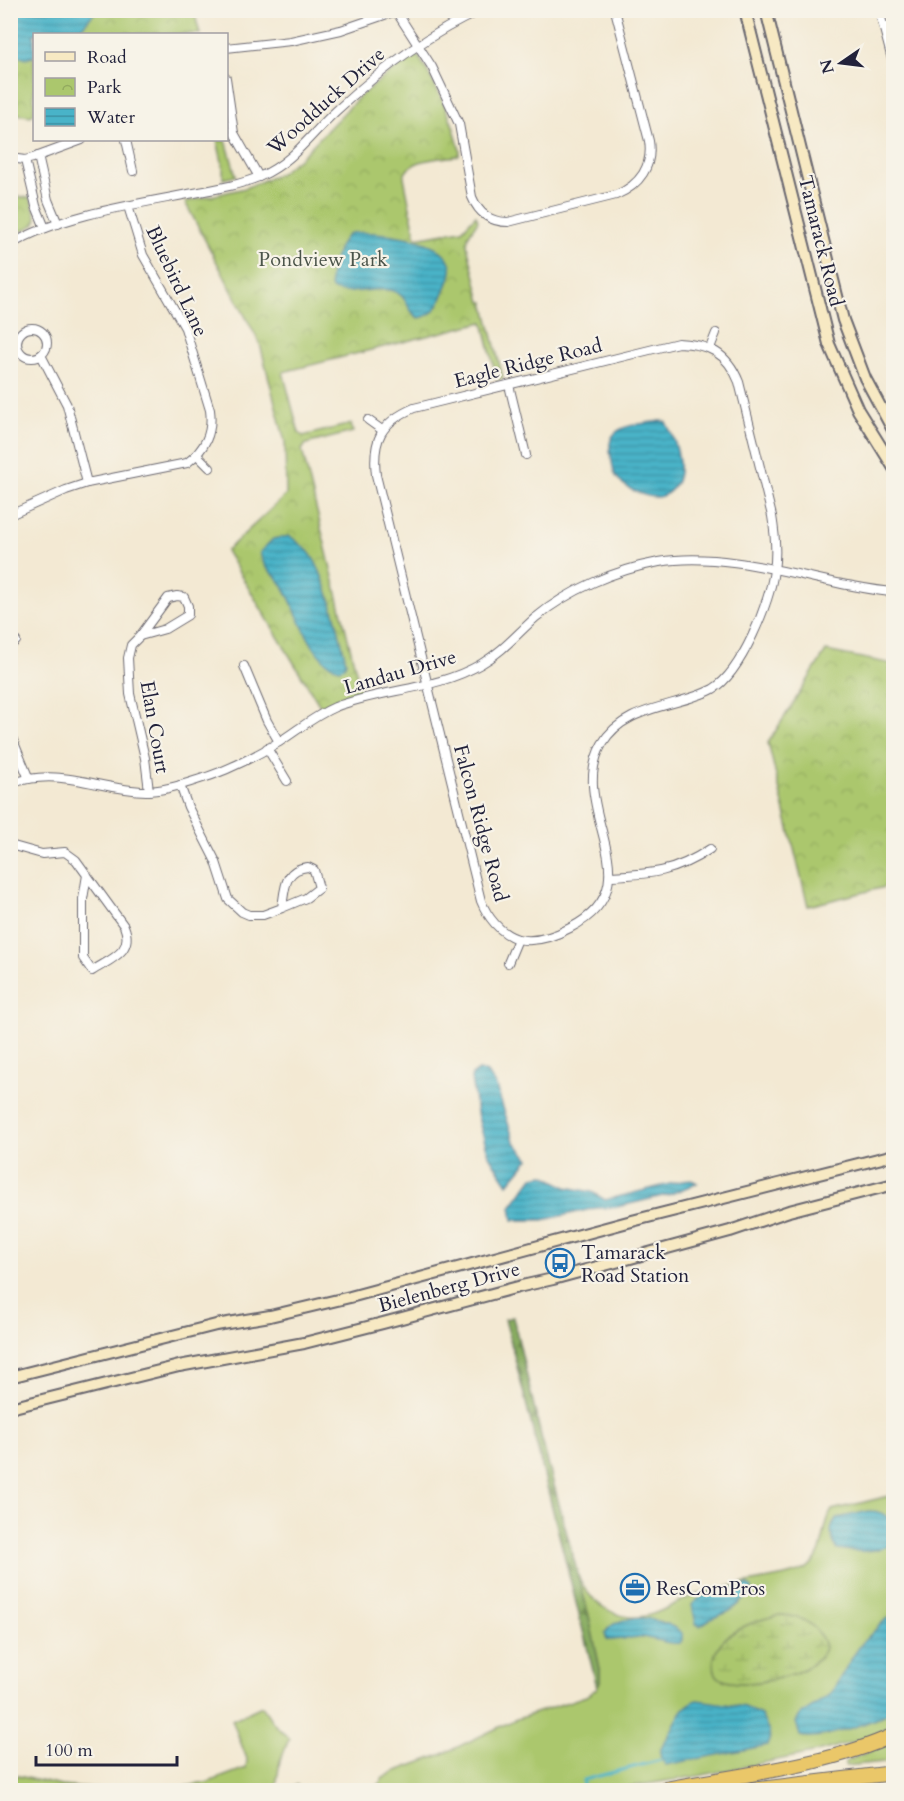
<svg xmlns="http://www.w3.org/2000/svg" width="904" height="1801" font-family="Cardo,serif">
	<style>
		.green { fill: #abc76d; stroke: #667454; stroke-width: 1.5 }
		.forest { fill: url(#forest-firs); stroke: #55674e; stroke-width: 1.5 }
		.wetland { fill: url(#wetland-marsh); stroke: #667454; stroke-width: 1.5 }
		.park { fill: url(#park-crowns); stroke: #667454; stroke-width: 1.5 }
		.water { fill: url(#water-rules); stroke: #366a82; stroke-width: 1.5 }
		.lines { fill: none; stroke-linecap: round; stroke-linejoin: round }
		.stream { stroke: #49b3c8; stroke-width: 3 }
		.street-casing { stroke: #6b6870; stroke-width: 10 }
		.secondary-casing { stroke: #6b6870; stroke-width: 14 }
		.highway-casing { stroke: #6b6870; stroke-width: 16 }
		.street { stroke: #fff; stroke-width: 8 }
		.secondary { stroke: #f7e9c3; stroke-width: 10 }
		.highway { stroke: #eac769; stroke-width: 14 }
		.labels { text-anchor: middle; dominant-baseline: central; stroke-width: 4.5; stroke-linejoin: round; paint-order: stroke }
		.street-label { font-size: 20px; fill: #22223b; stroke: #f7f3e8 }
		.park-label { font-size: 20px; fill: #4b544a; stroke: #f7f3e8 }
		.poi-label { font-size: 20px; fill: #22223b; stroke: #f7f3e8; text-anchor: start }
	</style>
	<defs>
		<pattern id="forest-firs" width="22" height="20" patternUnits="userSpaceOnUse" patternTransform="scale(1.5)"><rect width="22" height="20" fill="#88ac60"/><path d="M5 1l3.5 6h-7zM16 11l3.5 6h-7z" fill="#6f8c50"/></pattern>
		<pattern id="wetland-marsh" width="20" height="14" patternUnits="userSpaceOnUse" patternTransform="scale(1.5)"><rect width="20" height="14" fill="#abc76d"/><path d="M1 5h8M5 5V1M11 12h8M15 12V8" fill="none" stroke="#93ab5f"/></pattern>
		<pattern id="park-crowns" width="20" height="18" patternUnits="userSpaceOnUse" patternTransform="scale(1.5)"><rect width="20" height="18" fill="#abc76d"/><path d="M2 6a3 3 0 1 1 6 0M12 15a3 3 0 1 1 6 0" fill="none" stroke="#93ab5f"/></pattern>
		<pattern id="water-rules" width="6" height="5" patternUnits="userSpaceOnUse" patternTransform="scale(1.5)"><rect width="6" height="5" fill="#49b3c8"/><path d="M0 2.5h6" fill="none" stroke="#3c91a4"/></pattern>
	</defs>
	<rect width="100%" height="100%" fill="#f7f3e8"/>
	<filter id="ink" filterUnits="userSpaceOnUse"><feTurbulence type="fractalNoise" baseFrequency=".0167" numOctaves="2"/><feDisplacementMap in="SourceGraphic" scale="12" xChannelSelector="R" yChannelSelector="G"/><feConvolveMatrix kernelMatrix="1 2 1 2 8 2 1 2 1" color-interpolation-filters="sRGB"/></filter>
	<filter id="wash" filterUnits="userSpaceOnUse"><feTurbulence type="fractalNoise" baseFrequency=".008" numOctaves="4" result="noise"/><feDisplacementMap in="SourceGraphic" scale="24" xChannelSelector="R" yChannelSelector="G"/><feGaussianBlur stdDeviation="1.35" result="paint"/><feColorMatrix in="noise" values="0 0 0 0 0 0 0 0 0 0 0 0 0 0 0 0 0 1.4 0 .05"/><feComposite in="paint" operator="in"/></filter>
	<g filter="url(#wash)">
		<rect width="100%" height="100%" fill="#f3e9d3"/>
		<!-- green -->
		<g class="green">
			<path d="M893,1495V1726L860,1740L817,1752L698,1776L608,1790H375L383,1778L394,1772L443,1754L514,1720L586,1696L596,1689L600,1681V1669L578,1577C588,1598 606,1614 630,1617C655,1619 674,1602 695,1595C724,1584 755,1583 785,1576C792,1574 801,1572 807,1568C827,1554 821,1526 832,1510Z"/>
			<path d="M262,1706L272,1721L289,1739L280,1761L276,1787L281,1790L297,1785L300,1790H165L206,1783L246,1768L247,1759L232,1720Z"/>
			<path d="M893,1741V1761L846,1766L845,1762Z"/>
			<path d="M10,1774L61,1786L104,1790H11Z"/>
		</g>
		<!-- forest -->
		<path class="forest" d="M513,1317L542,1440L589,1616L600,1669V1681L597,1687L505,1319Z"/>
		<!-- wetland -->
		<path class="wetland" d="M781,1615C801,1616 820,1625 825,1647C820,1675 744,1691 721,1679C715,1676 714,1669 714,1663C713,1633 758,1619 781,1615Z"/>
		<!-- park -->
		<g class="park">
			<path d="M11,11H194L200,34H34V114L30,116L11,113Z"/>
			<path d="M413,55L419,57C436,86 453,117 460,151L459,155L456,156C440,159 408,158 404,177L416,238L462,230L476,215L478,221L468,236L467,245L481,302H484L503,378L497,380L483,322L283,372L299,433L303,436L351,424L353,432L306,444L302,450L361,692L320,706L226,551L286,495L285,442L260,344L185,202L245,188L279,174L302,156L361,95Z"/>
			<path d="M217,140H226L236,176L223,179V166Z"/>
			<path d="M11,196L30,198L37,219L34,225L11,236Z"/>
			<path d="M826,651L893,664V885L808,906L768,743Z"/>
		</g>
		<!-- water -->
		<g class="water">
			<path d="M11,10H96V11L76,34H34V57L24,58L11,54Z"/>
			<path d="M350,233C374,231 445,236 451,266C453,275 445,289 442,297C438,308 431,316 419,318C404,310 410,294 389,290C373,287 344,297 332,289C326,275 338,242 350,233Z"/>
			<path d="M661,421L666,422C676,441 690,479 666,494C653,503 621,488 615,474C613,469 612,462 611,456C603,423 637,425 661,421Z"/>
			<path d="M290,536C296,541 303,546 308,551C326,572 340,634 346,662L344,667L340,669C311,663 297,608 283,586C274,570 265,574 260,552L273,539Z"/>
			<path d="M479,1070L486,1072L495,1083L514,1141L529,1159L508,1184L489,1156L478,1118L471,1079L472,1075Z"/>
			<path d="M544,1175L566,1187L592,1192L605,1200L690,1179L697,1183L671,1194L617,1207L596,1208L543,1220H513L511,1207L533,1177Z"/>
			<path d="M869,1511C891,1511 894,1525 893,1544C874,1552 859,1553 838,1549C830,1540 828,1526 838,1518Z"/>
			<path d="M748,1585L752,1588L751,1593L730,1611L709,1620L700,1626L696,1624L692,1605C703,1590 731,1589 748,1585Z"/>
			<path d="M893,1617V1710C875,1721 820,1742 800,1736L796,1722L801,1714L830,1695L853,1656L863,1642L886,1619Z"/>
			<path d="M636,1618C654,1618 668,1622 682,1633V1640L680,1643C667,1645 654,1638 641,1637C629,1637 618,1641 607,1640L605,1633C613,1621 623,1620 636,1618Z"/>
			<path d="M698,1700L745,1707L761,1715L769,1731L770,1741L768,1745L666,1765C663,1762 660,1757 660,1752C661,1747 666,1740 669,1735C677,1721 681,1705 698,1700Z"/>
		</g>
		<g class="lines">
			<!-- stream -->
			<path class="stream" d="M583,1787V1780L661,1760"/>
		</g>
	</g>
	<g filter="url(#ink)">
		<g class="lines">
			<!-- street casing -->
			<g class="street-casing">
				<g id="street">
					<path d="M879,10L894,67"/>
					<path d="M884,28L894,26"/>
					<path d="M226,48L291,41L341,30L396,11L432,67L459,124L472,197C479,214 490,222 508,222L616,195C640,185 653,166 649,141L615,10"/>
					<path d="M226,78L234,133L259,177"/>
					<path d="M126,140L133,171"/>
					<path d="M38,156L48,200L58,224"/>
					<path d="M10,158L25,160L33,158L82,140"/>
					<path d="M25,160L36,206L45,228"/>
					<path d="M10,245C60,215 137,204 194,193C216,189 240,185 261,176C293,162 311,134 336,111C379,71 427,34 482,10"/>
					<circle cx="32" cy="343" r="15"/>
					<path d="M678,343C708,344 727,352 739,382L772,516C775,534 777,552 774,570C770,602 741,673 713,689C677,708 624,705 602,744C565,809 658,883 570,928C555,936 535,943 518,939C500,934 487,916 481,901L376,475C372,440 381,422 414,408Z"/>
					<path d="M710,348L716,333"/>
					<path d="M41,355L67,405L87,483"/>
					<path d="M509,385L526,455"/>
					<path d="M368,420L382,430"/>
					<path d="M197,455L210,468"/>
					<path d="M10,515L66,490L87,483L187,463C205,449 213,433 210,410L185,328L143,255L128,206"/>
					<path d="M177,596L184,597L188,606V615L165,629L140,636L168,598Z"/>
					<path d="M140,636L131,645L128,658L130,694L145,758L149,791"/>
					<path d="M10,645L16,641"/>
					<path d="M244,666L267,721L279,742"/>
					<path d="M10,733L29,779"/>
					<path d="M267,748L287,781"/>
					<path d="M10,784C60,766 99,790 146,791C163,791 182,785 197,780C225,772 254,757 279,742C298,730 314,716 335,707C382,689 437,690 481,664C502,652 517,634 535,618C569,590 615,570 659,562C717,552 785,572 842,584C859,587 876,591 894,592"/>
					<path d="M180,785L188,807L216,862L228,899L242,912L249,915H263L282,908C285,888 284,869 308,867L314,870L319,888L306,898L282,908"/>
					<path d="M10,845L42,854L65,852L76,860L124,926C135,952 110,959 92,971L83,958V899L87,875"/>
					<path d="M610,876C652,874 674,873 710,849"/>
					<path d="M508,963L518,939"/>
				</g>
			</g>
			<!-- secondary casing -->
			<g class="secondary-casing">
				<g id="secondary">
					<path d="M745,10L829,344L858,410L894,468"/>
					<path d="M766,10L843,320L865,378L894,432"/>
					<path d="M10,1377L216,1325L270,1316L350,1297L628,1222L894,1155"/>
					<path d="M10,1408L179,1366L304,1343L383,1323L522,1286L553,1279L730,1231L789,1211L894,1184"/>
				</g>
			</g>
			<!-- highway casing -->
			<g class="highway-casing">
				<g id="highway">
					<path d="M661,1790C736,1775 824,1767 894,1735"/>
					<path d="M751,1790L894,1773"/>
				</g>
			</g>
			<!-- street -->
			<use href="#street" class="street"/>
			<!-- secondary -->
			<use href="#secondary" class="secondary"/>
			<!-- highway -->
			<use href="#highway" class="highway"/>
		</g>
	</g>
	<!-- icons -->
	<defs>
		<g id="bus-ring" transform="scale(1.5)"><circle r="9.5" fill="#f7f3e8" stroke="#1f6fb2" stroke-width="1.5"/><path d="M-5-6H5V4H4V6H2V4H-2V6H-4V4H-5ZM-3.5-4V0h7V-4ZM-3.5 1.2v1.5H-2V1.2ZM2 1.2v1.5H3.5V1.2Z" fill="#1f6fb2"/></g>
		<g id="office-ring" transform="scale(1.5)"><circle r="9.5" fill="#f7f3e8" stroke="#1f6fb2" stroke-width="1.5"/><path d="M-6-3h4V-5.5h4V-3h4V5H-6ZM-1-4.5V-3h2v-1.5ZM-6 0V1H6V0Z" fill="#1f6fb2"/></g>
	</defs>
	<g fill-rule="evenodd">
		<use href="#bus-ring" x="560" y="1263"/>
		<use href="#office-ring" x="635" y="1588"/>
	</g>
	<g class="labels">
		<!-- street labels -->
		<g class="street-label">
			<text transform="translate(326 101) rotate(-42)">Woodduck Drive</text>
			<text transform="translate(821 241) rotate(76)">Tamarack Road</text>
			<text transform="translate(177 281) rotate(65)">Bluebird Lane</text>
			<text transform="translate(528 363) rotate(-14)">Eagle Ridge Road</text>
			<text transform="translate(400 672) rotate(-16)">Landau Drive</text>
			<text transform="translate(155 727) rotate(80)">Elan Court</text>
			<text transform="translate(481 823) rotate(75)">Falcon Ridge Road</text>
			<text transform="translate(449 1287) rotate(-15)">Bielenberg Drive</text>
		</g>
		<!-- park labels -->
		<g class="park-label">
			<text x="323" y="259">Pondview Park</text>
		</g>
		<!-- poi labels -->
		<g class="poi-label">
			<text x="581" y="1252">Tamarack<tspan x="581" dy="23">Road Station</tspan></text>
			<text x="656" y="1588">ResComPros</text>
		</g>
	</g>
	<!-- margin -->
	<rect width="904" height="1801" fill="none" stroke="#f7f3e8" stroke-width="36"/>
	<!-- legend -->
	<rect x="33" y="33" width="195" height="108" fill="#f7f3e8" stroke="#a29fa3" stroke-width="1.5"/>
	<rect x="45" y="52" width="30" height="9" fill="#f7e9c3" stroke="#a29fa3" stroke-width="1.5"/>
	<text x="87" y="63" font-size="18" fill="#22223b">Road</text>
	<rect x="45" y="78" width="30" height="18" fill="url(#park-crowns)" stroke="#a29fa3" stroke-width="1.5"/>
	<text x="87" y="93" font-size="18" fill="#22223b">Park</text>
	<rect x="45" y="108" width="30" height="18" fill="url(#water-rules)" stroke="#a29fa3" stroke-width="1.5"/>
	<text x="87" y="123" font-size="18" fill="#22223b">Water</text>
	<!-- north arrow -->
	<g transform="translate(841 63) rotate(256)" stroke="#f7f3e8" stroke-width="4.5" paint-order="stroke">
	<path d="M0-4.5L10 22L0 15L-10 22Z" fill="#22223b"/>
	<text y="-9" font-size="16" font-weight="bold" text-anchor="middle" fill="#22223b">N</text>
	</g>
	<!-- scale -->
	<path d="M36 1756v9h141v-9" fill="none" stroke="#22223b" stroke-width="3"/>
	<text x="45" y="1756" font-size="18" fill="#22223b" stroke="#f7f3e8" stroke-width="4.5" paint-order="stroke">100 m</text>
</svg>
